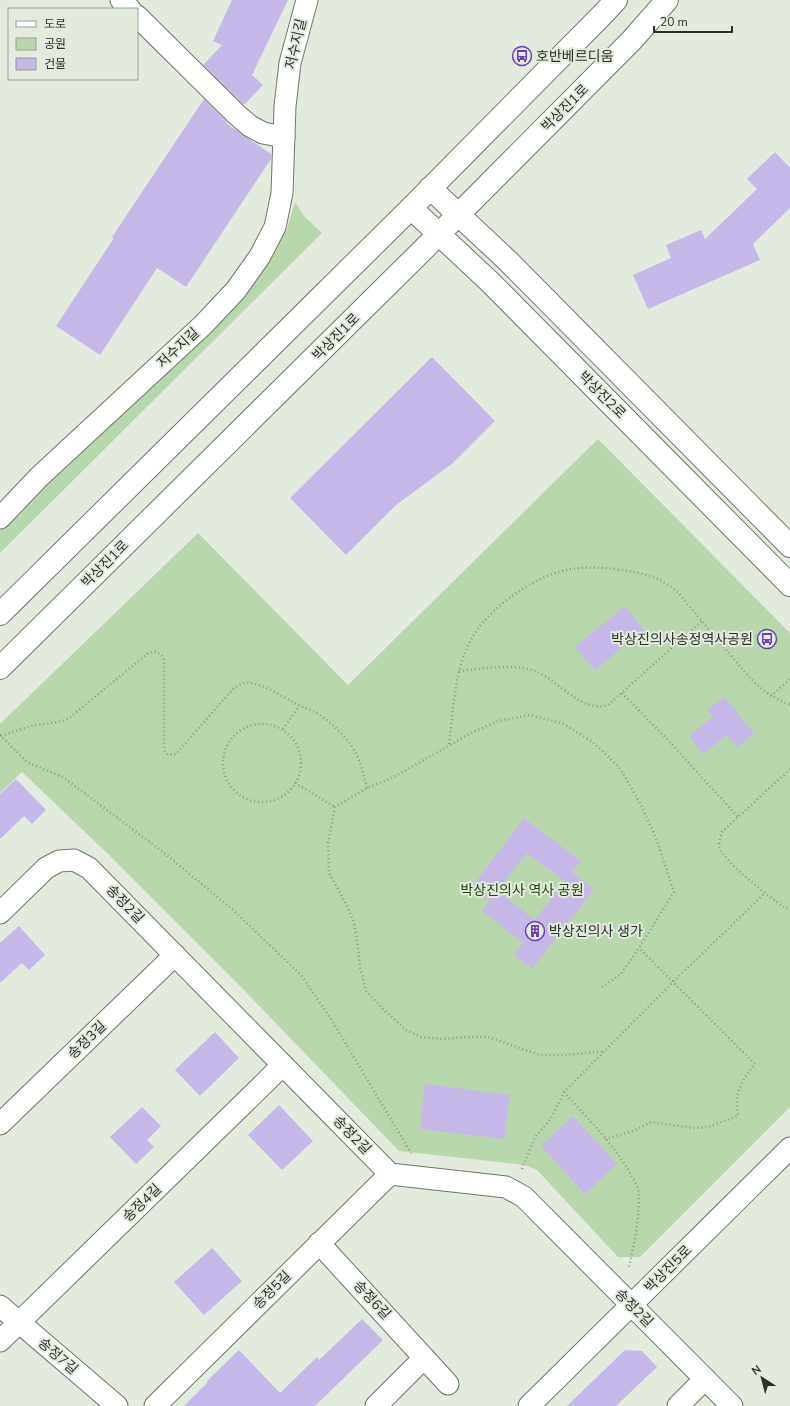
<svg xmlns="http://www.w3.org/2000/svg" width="790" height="1406" font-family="'Nunito Sans','Noto Sans KR',sans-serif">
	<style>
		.green { fill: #b9d7ad }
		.building { fill: #c6b9e9; fill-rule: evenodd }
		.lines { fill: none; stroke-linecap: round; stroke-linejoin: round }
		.street-casing { stroke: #6f776b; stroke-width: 23 }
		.secondary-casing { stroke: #6f776b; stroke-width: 24 }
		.path { stroke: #91978e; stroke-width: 2.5; stroke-dasharray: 1 3; stroke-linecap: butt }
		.street { stroke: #fff; stroke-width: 21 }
		.secondary { stroke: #fff; stroke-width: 22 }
		.labels { text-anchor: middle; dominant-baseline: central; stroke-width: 4; stroke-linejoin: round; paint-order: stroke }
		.street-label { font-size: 14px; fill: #2c302b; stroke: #e2ebde }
		.poi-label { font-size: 14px; fill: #2c302b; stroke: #e2ebde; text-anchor: start }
		.park-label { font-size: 14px; fill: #204609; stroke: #e2ebde }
	</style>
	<rect width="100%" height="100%" fill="#e2ebde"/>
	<!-- green -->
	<g class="green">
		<path d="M295,202L304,216L322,233L0,553V530L45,484L242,297L269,262L287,229Z"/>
		<path d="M598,439L790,633V1107L640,1257H618L537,1170L525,1165L399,1151L244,990L107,853L22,772L0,793V724L198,533L348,685Z"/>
	</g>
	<!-- building -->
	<g class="building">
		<path d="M232,0H288L252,75L263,85L244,105L203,65L222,45L213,41Z"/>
		<path d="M204,99L227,122L226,123L271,154V159L186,287L157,268L100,355L56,326L114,238L112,237Z"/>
		<path d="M775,152L790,168V208L753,244L760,260L648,309L633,275L671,258L666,245L701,230L705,239L757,189L747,179Z"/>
		<path d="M432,357L495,421L453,463L396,505L346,555L290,498Z"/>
		<path d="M625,606L644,630L595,670L575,647Z"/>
		<path d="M725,697L754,734L737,747L727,735L703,754L689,736L713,717L707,710Z"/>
		<path d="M16,779L46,810L32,824L24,816L0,839V794Z"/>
		<path d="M524,818L581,861L572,872L594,889L532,969L514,955L523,943L482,911L490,901L471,888ZM527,853L565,881L535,920L497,891Z"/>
		<path d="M19,926L45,955L29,970L22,963L0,983V943Z"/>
		<path d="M215,1032L239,1058L200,1096L175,1070Z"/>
		<path d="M425,1084L510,1095L504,1139L420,1129Z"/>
		<path d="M279,1105L313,1141L282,1170L248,1135Z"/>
		<path d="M142,1107L161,1126L147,1140L154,1147L136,1164L110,1137Z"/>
		<path d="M573,1116L617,1164L585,1194L541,1146Z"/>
		<path d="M212,1248L242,1281L204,1315L174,1282Z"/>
		<path d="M362,1319L383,1340L315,1406H184L208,1382L207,1381L239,1350L280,1393L317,1357L319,1360Z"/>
		<path d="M625,1350L642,1351L657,1367L616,1406H567Z"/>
	</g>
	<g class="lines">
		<!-- street casing -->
		<g class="street-casing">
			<g id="street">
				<path d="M121,0L130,9"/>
				<path d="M137,16L236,114L250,126L263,133L284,137"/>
				<path d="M0,518L39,477L203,325L236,290L260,256L275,227L282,193L285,106L290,63L307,0"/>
				<path d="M0,913L46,868L59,861L74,860L89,868L390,1174L506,1187L524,1197L732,1406"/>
				<path d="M0,1124L175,955"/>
				<path d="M319,1243L448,1384"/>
				<path d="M0,1306L117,1406"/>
				<path d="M0,1341L283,1065"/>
				<path d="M155,1406L390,1174"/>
				<path d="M376,1406L424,1358"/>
				<path d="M529,1406L790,1148"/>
				<path d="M678,1406L705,1379"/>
			</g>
		</g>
		<!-- secondary casing -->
		<g class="secondary-casing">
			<g id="secondary">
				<path d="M430,188L509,262L790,546"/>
				<path d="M411,208L490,282L790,585"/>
				<path d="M0,614L411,208L604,13L616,0"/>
				<path d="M0,668L439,234L632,40L667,0"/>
			</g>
		</g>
		<!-- path -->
		<g class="path">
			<path d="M459,671C481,669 514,663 535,671C559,680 580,713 608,705L702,621"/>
			<path d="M622,693L666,738L738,817"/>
			<path d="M771,696L790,679"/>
			<circle cx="262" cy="763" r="39"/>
			<path d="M283,729L299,706"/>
			<path d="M0,735L27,762L63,777L163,852L233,910L301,975L331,1019L411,1153"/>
			<path d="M1,736C13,732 25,727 37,725C48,723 58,723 68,719L147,654L154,651C159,653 162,654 164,660V747L165,752L168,755L176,754L232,690C238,685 244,682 251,683C265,685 281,696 293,702C299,706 306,708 313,711C326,718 338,729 348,741C359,755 363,771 367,788"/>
			<path d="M449,744C454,707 454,665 475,633C493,605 539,573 572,569C591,566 610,568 629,571C646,574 663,579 676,591C681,595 685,602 690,607C703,622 716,638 729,653C749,677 760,693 790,705"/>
			<path d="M790,769L722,832C721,836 718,842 719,846C724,863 769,896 784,907L790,909"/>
			<path d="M295,783L335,807"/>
			<path d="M602,987L621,974L639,948L674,892L656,838L640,803L621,770L607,755L591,741L562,723L530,715L498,721L471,733L394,777L367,788L335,807L328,843L329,873L345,902L353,920L357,939L360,967L366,991L384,1010L406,1030L421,1037L443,1039L467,1037H488L540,1055H565L604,1051"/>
			<path d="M564,1092C587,1118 614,1144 631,1175C633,1179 637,1184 638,1189C641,1211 634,1245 629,1267"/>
			<path d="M605,1139L633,1131L651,1122L694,1128L708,1127L738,1116C734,1092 741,1082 755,1064L639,948"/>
			<path d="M522,1169L535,1137L550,1120L564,1092L673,982L765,893"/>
		</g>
		<!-- street -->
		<use href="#street" class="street"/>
		<!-- secondary -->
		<use href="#secondary" class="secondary"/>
	</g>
	<!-- icons -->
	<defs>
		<g id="bus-ring" transform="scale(1)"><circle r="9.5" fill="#e2ebde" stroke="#6d3fb7" stroke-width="1.5"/><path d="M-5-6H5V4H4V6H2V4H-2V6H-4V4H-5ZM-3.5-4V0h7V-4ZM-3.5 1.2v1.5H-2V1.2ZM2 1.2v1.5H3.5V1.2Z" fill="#6d3fb7"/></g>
		<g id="building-ring" transform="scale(1)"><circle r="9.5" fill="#e2ebde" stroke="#6d3fb7" stroke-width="1.5"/><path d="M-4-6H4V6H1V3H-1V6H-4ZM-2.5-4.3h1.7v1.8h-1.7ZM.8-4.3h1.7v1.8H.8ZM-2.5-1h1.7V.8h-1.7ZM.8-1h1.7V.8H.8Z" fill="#6d3fb7"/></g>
	</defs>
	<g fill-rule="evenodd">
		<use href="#bus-ring" x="522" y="56"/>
		<use href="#bus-ring" x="767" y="639"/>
		<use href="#building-ring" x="535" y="931"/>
	</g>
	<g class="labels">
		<!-- street labels -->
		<g class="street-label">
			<text transform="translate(296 44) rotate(-77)">저수지길</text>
			<text transform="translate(565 108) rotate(-45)">박상진1로</text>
			<text transform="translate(336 337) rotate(-45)">박상진1로</text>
			<text transform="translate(178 348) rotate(-43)">저수지길</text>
			<text transform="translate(602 395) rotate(45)">박상진2로</text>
			<text transform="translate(105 564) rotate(-45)">박상진1로</text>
			<text transform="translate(125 904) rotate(46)">송정2길</text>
			<text transform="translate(87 1040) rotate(-44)">송정3길</text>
			<text transform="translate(352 1135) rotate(46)">송정2길</text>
			<text transform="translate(142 1203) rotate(-44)">송정4길</text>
			<text transform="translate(668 1269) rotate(-45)">박상진5로</text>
			<text transform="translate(272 1290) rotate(-45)">송정5길</text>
			<text transform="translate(372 1300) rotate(47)">송정6길</text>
			<text transform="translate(634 1308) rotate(45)">송정2길</text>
			<text transform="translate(58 1356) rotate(41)">송정7길</text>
		</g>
		<!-- poi labels -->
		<g class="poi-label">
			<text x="536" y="56">호반베르디움</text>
			<text x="753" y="639" text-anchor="end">박상진의사송정역사공원</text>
			<text x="549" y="931">박상진의사 생가</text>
		</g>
		<!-- park labels -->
		<g class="park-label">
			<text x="522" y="890">박상진의사 역사 공원</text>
		</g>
	</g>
	<!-- legend -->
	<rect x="8" y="8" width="130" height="72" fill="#e2ebde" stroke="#99a096"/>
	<rect x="16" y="21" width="20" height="6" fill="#ffffff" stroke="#99a096"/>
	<text x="44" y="28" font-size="12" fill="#2c302b">도로</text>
	<rect x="16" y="38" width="20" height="12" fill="#b9d7ad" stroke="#99a096"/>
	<text x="44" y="48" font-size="12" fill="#2c302b">공원</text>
	<rect x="16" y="58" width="20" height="12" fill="#c6b9e9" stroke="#99a096"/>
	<text x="44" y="68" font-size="12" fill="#2c302b">건물</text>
	<!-- north arrow -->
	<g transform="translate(762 1378) rotate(324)" stroke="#e2ebde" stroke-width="3" paint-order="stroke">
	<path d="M0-3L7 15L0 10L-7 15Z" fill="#2c302b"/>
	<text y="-6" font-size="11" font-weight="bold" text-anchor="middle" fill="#2c302b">N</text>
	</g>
	<!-- scale -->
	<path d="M654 26v6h78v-6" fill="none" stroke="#2c302b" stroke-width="2"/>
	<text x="660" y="26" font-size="12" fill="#2c302b" stroke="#e2ebde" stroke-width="3" paint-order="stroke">20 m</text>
</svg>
